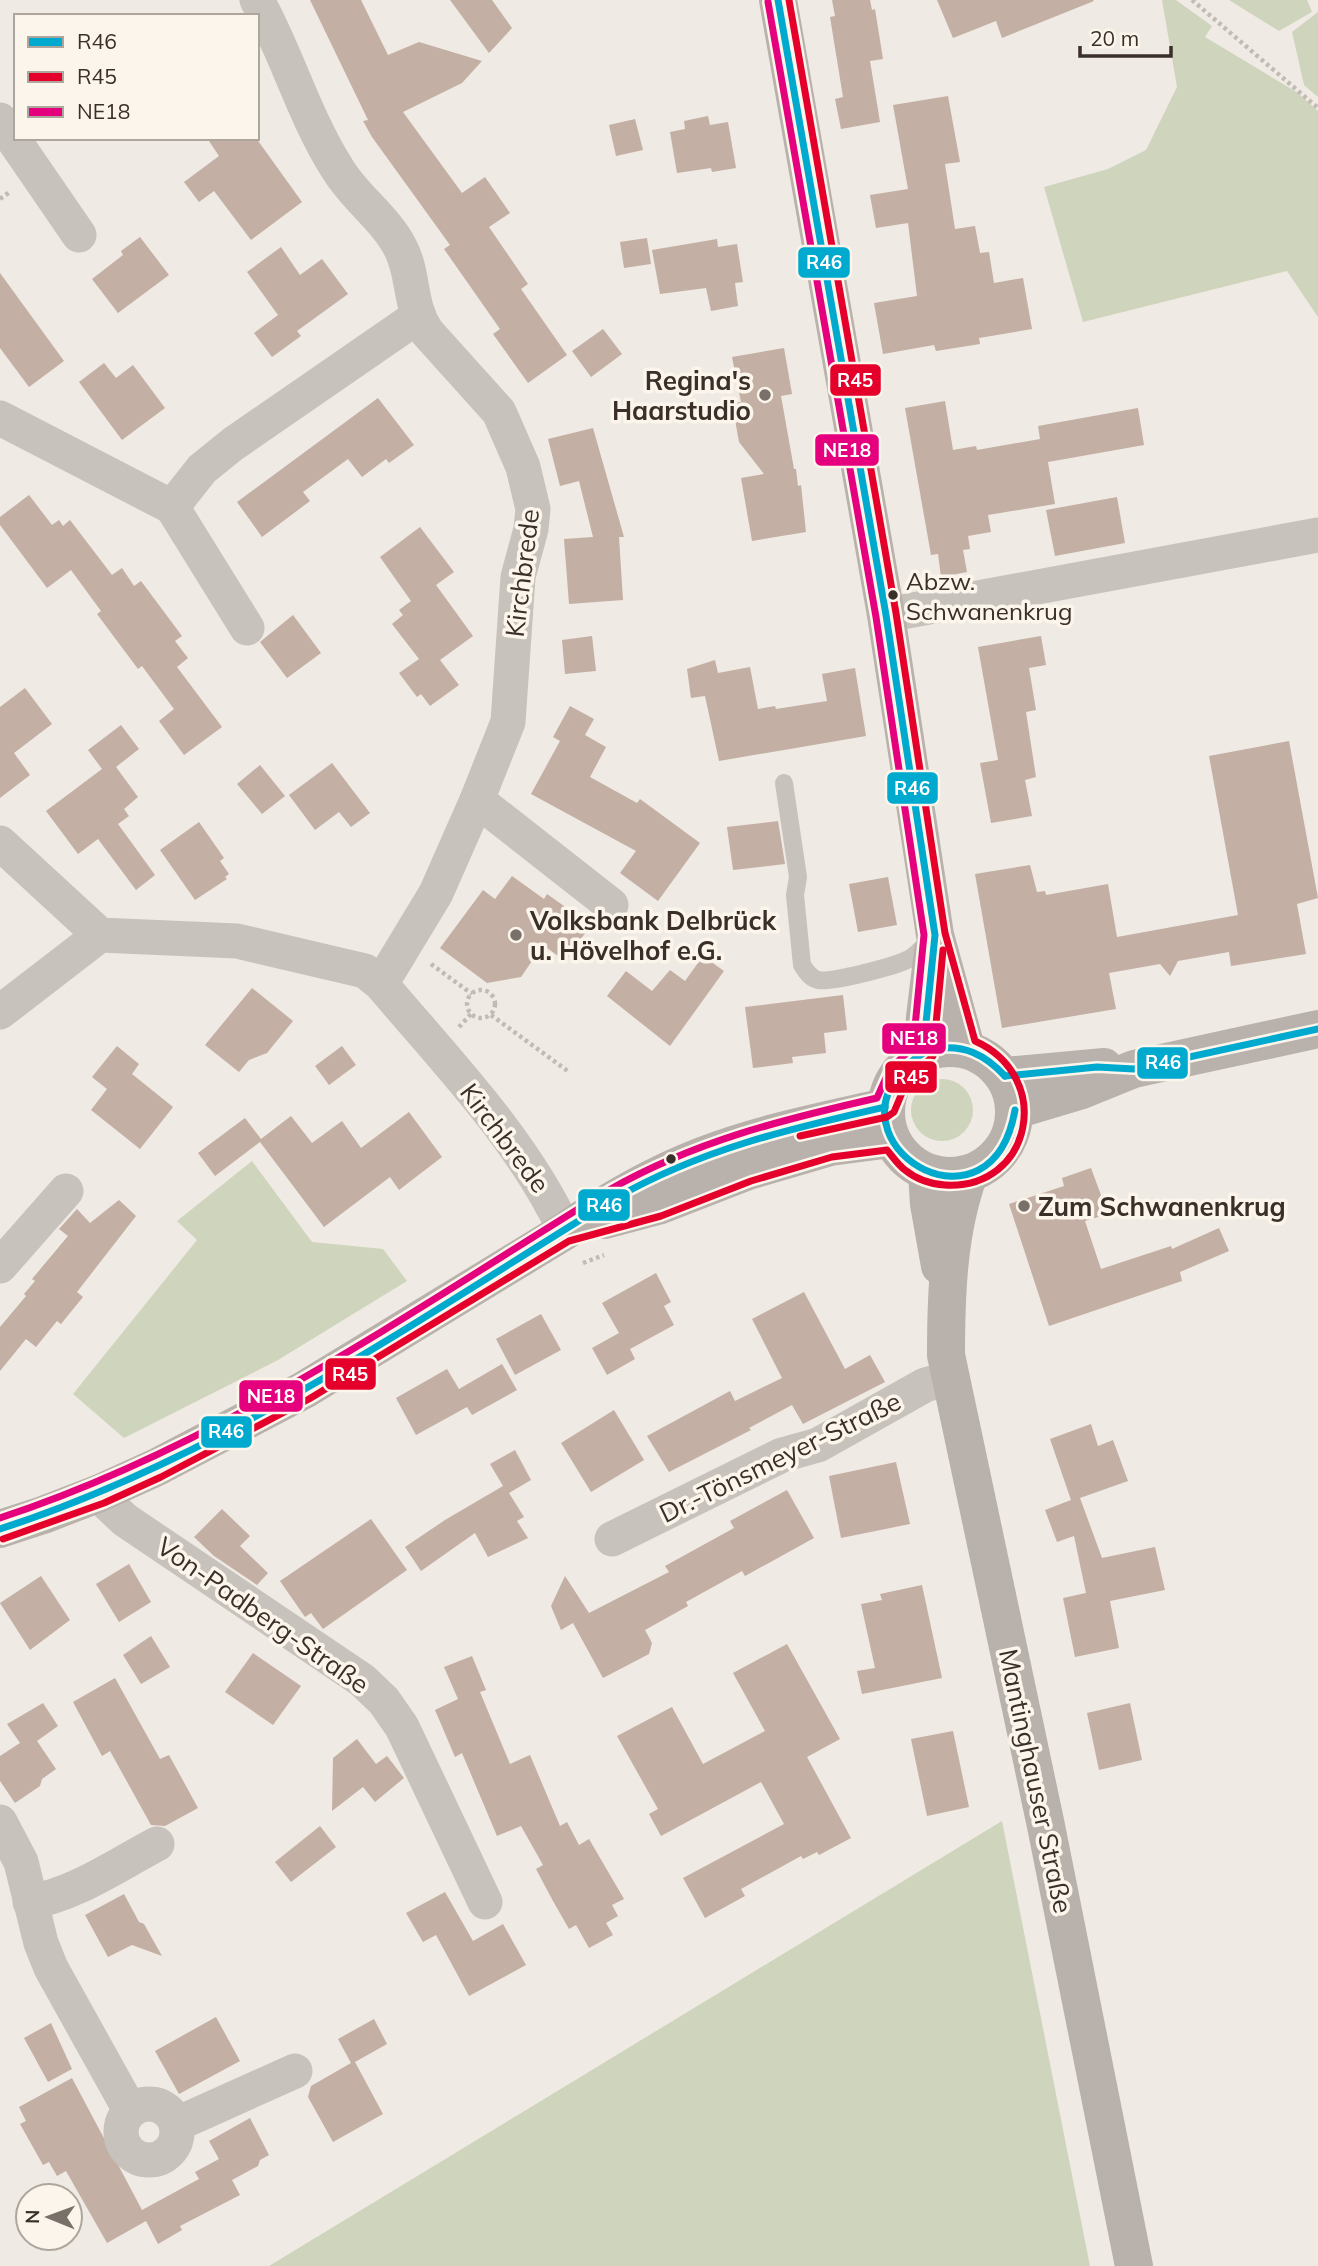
<svg xmlns="http://www.w3.org/2000/svg" width="1318" height="2266" font-family="Mulish,sans-serif">
	<style>
		.green { fill: #cfd5bc }
		.building { fill: #c3afa4 }
		.lines { fill: none; stroke-linecap: round; stroke-linejoin: round }
		.path { stroke: #c1bbb4; stroke-width: 4.5; stroke-dasharray: 3.5 3.5; stroke-linecap: butt }
		.service { stroke: #c8c2bc; stroke-width: 18 }
		.minor { stroke: #c8c2bc; stroke-width: 35 }
		.secondary { stroke: #b9b2ac; stroke-width: 38 }
		.bus-1-casing { stroke: #fbf5eb; stroke-width: 12 }
		.bus-2-casing { stroke: #fbf5eb; stroke-width: 12 }
		.bus-3-casing { stroke: #fbf5eb; stroke-width: 12 }
		.bus-1 { stroke: #00a9ce; stroke-width: 7 }
		.bus-2 { stroke: #e4002b; stroke-width: 7 }
		.bus-3 { stroke: #e5007d; stroke-width: 7 }
		.poi-dot { fill: #79706a; stroke: #fbf5eb; stroke-width: 2.5 }
		.bus-dot { fill: #3a2f29; stroke: #fbf5eb; stroke-width: 2.5 }
		.labels { text-anchor: middle; dominant-baseline: central; stroke-width: 7; stroke-linejoin: round; paint-order: stroke }
		.bus-label { font-size: 24px; fill: #3a2f29; stroke: #fbf5eb; text-anchor: start }
		.poi-label { font-size: 26px; font-weight: bold; fill: #3a2f29; stroke: #fbf5eb; text-anchor: start }
		.street-label { font-size: 26px; fill: #3a2f29; stroke: #fbf5eb }
		.line-badge { stroke: #fbf5eb; stroke-width: 2.5 }
		.badge-label { font-size: 19px; text-anchor: middle; font-weight: bold; fill: #fff }
	</style>
	<rect width="100%" height="100%" fill="#efeae3"/>
	<!-- green -->
	<g class="green">
		<path d="M1162,0H1176L1212,26L1205,37L1298,93L1318,111V317L1287,271L1083,322L1044,187L1108,169L1146,150L1177,87Z"/>
		<path d="M1229,0H1307L1312,12L1279,31Z"/>
		<path d="M1318,12V97L1304,85L1292,32Z"/>
		<circle cx="942" cy="1110" r="31"/>
		<path d="M252,1161L312,1242L383,1249L407,1281L278,1360L124,1438L73,1394L197,1240L177,1221Z"/>
		<path d="M1002,1821L1090,2266H269Z"/>
	</g>
	<!-- building -->
	<g class="building">
		<path d="M310,0H361L388,55L419,42L482,61L462,83L403,112L462,193L485,177L510,213L489,227L528,284L521,289L567,355L528,383L493,334L500,329L444,249L450,245L372,137L363,121L368,120Z"/>
		<path d="M450,0H492L512,28L489,53Z"/>
		<path d="M832,0H870L872,10L875,9L883,59L870,61L880,122L841,129L835,99L843,97L830,17L835,16Z"/>
		<path d="M937,0H1093L1094,1L1002,38L996,21L953,38Z"/>
		<path d="M948,96L960,162L945,164L955,229L975,226L980,253L989,252L994,283L1023,278L1032,329L979,338L980,344L936,351L934,345L883,354L874,303L917,296L908,223L876,228L870,195L908,189L893,105Z"/>
		<path d="M708,116L710,125L728,122L736,168L712,172L711,168L677,173L670,132L685,129L684,121Z"/>
		<path d="M635,119L643,150L616,156L609,125Z"/>
		<path d="M207,138H256L302,202L251,240L214,191L199,202L184,182L219,156Z"/>
		<path d="M140,237L169,275L118,313L92,279L123,255L121,251Z"/>
		<path d="M647,238L651,264L624,268L620,242Z"/>
		<path d="M717,239L718,247L737,244L743,282L735,283L738,306L711,311L706,288L660,294L652,250Z"/>
		<path d="M281,247L300,275L322,259L348,294L297,331L301,336L272,357L254,333L278,315L247,272Z"/>
		<path d="M0,273L64,361L29,387L0,348Z"/>
		<path d="M603,329L622,354L591,377L572,351Z"/>
		<path d="M784,348L792,394L781,396L794,469H796L798,486L801,485L806,532L752,541L741,478L764,474L739,442L732,403L741,402L732,357Z"/>
		<path d="M104,363L116,378L133,365L165,408L122,440L79,382Z"/>
		<path d="M378,398L414,445L389,463L386,459L362,477L348,459L303,492L310,501L262,537L237,502Z"/>
		<path d="M945,401L953,450L976,446L977,450L1040,439L1038,426L1138,408L1144,445L1048,462L1055,504L988,515L991,532L968,536L970,549L963,550L967,572L941,577L938,554L931,555L905,408Z"/>
		<path d="M593,428L624,537H619L623,600L569,604L564,539L593,537L579,481L560,486L548,439Z"/>
		<path d="M29,495L52,525L59,520L63,526L70,520L112,575L122,568L134,586L141,581L182,636L175,641L188,658L177,667L222,727L184,755L159,721L174,709L142,666L138,669L97,614L101,611L71,570L47,588L0,525V517Z"/>
		<path d="M1117,497L1125,543L1055,556L1046,510Z"/>
		<path d="M420,527L454,572L436,585L473,636L440,660L459,685L430,706L421,694L417,697L399,673L419,659L392,624L403,615L399,610L411,601L380,557Z"/>
		<path d="M293,615L321,653L287,678L260,642Z"/>
		<path d="M592,636L596,671L565,674L562,640Z"/>
		<path d="M1041,636L1046,665L1029,668L1036,710L1026,712L1036,777L1025,780L1032,816L991,823L980,763L998,760L978,647Z"/>
		<path d="M715,660L718,673L750,667L758,709L775,706L776,709L827,701L822,674L855,668L866,736L719,761L705,696L691,698L687,669Z"/>
		<path d="M25,688L52,724L14,753L30,775L0,798V707Z"/>
		<path d="M570,706L594,719L585,735L606,747L590,777L637,803L640,799L700,843L658,901L620,873L636,851L531,794L560,741L553,737Z"/>
		<path d="M121,725L139,749L116,767L138,797L124,809L129,816L118,824L155,875L136,890L98,839L78,854L46,811L102,769L88,750Z"/>
		<path d="M1289,741L1318,898L1297,904L1306,954L1231,966L1229,952L1178,961L1170,976L1160,964L1109,973L1116,1009L1002,1028L975,874L1030,865L1037,892L1045,891L1046,895L1108,884L1117,937L1238,915L1209,756Z"/>
		<path d="M332,763L370,813L351,827L339,812L315,830L289,795Z"/>
		<path d="M260,765L285,796L262,814L237,784Z"/>
		<path d="M778,821L785,864L733,870L727,827Z"/>
		<path d="M199,822L224,858L220,861L229,874L225,877L227,879L195,900L160,850Z"/>
		<path d="M512,876L544,899L547,894L591,925L565,961L543,945L521,977L487,983L440,948L483,890L495,899Z"/>
		<path d="M888,877L897,925L858,932L849,884Z"/>
		<path d="M703,956L724,971L670,1046L607,996L626,971L652,991L670,970L685,981Z"/>
		<path d="M252,988L293,1021L267,1053L249,1060L239,1072L205,1045Z"/>
		<path d="M843,995L847,1030L824,1033L826,1053L792,1057L793,1063L753,1068L745,1007Z"/>
		<path d="M117,1046L139,1064L132,1074L173,1107L140,1149L91,1110L107,1089L92,1077Z"/>
		<path d="M342,1046L356,1065L329,1085L315,1066Z"/>
		<path d="M409,1112L442,1157L399,1190L390,1177L324,1227L260,1142L215,1176L198,1153L245,1118L261,1139L291,1116L312,1143L342,1121L361,1148Z"/>
		<path d="M1091,1168L1108,1214L1085,1221L1101,1269L1171,1246L1172,1249L1219,1228L1229,1251L1180,1272L1182,1281L1049,1326L1009,1204L1064,1186L1062,1178Z"/>
		<path d="M119,1200L136,1216L77,1292L83,1297L61,1324L57,1321L36,1347L26,1339L0,1371V1327L26,1296L24,1294L35,1281L32,1279L68,1236L59,1229L77,1209L90,1223Z"/>
		<path d="M656,1273L671,1302L664,1306L674,1325L630,1349L635,1359L607,1375L592,1348L619,1333L602,1303Z"/>
		<path d="M804,1292L845,1369L870,1355L885,1382L803,1424L792,1405L749,1428L751,1430L669,1472L647,1436L730,1391L735,1401L782,1378L752,1319Z"/>
		<path d="M541,1314L561,1350L515,1375L496,1339Z"/>
		<path d="M502,1364L517,1390L472,1415L467,1407L416,1435L396,1398L447,1369L459,1389Z"/>
		<path d="M614,1410L644,1460L591,1492L561,1443Z"/>
		<path d="M1091,1424L1098,1446L1113,1440L1128,1481L1080,1498L1102,1558L1155,1547L1165,1590L1110,1601L1119,1648L1075,1657L1063,1598L1086,1593L1074,1536L1057,1542L1045,1510L1071,1500L1050,1439Z"/>
		<path d="M515,1450L531,1480L509,1493L524,1517L517,1521L528,1538L488,1557L475,1533L421,1571L405,1547L445,1520L503,1486L490,1464Z"/>
		<path d="M896,1462L910,1524L841,1538L829,1476Z"/>
		<path d="M787,1490L814,1538L745,1576L742,1571L686,1602L688,1606L645,1630L652,1643L649,1654L603,1678L573,1623L561,1630L551,1606L565,1576L589,1613L669,1572L665,1566L734,1528L730,1521Z"/>
		<path d="M222,1509L250,1536L240,1546L268,1573L257,1585L214,1556L194,1537Z"/>
		<path d="M371,1519L407,1570L323,1629L311,1613L305,1617L280,1581Z"/>
		<path d="M129,1564L151,1602L119,1622L96,1584Z"/>
		<path d="M41,1576L70,1620L30,1650L0,1603Z"/>
		<path d="M922,1585L942,1678L862,1694L857,1671L875,1668L861,1604L882,1600L880,1594Z"/>
		<path d="M151,1636L170,1667L141,1684L123,1655Z"/>
		<path d="M787,1644L840,1739L807,1757L851,1838L819,1855L817,1852L803,1859L801,1856L741,1889L745,1896L705,1918L683,1878L784,1824L761,1782L661,1836L649,1814L658,1809L617,1736L672,1707L703,1764L765,1731L733,1673Z"/>
		<path d="M253,1653L301,1686L273,1725L225,1692Z"/>
		<path d="M472,1656L486,1690L480,1692L510,1764L530,1755L560,1826L567,1822L579,1845L589,1839L624,1899L612,1905L618,1916L606,1923L613,1935L589,1948L576,1925L569,1929L553,1901L536,1869L543,1865L521,1826L497,1836L462,1753L455,1757L435,1710L458,1699L444,1667Z"/>
		<path d="M115,1678L160,1759L169,1755L198,1808L165,1826L151,1825L110,1751L102,1756L73,1702Z"/>
		<path d="M43,1703L58,1726L37,1741L56,1769L42,1779L40,1786L15,1803L0,1781V1756L20,1743L7,1724Z"/>
		<path d="M1130,1703L1142,1760L1099,1770L1087,1713Z"/>
		<path d="M953,1731L969,1807L927,1816L911,1739Z"/>
		<path d="M357,1739L376,1764L387,1756L404,1778L375,1802L363,1787L332,1811L333,1758Z"/>
		<path d="M320,1826L336,1847L291,1882L275,1862Z"/>
		<path d="M445,1892L473,1941L503,1924L526,1965L469,1996L436,1935L423,1942L406,1913Z"/>
		<path d="M124,1894L139,1922L144,1924L162,1956L132,1945L108,1957L85,1915Z"/>
		<path d="M216,2017L240,2061L179,2094L155,2051Z"/>
		<path d="M374,2019L387,2044L355,2062L383,2114L333,2142L308,2097L311,2086L351,2063L338,2039Z"/>
		<path d="M51,2023L72,2069L48,2082L24,2038Z"/>
		<path d="M72,2078L142,2210L199,2179L195,2172L219,2159L209,2141L250,2118L269,2155L260,2160L258,2166L232,2180L240,2195L180,2226L182,2230L158,2244L146,2221L107,2243L66,2171L57,2176L49,2162L43,2165L20,2124L26,2121L19,2107Z"/>
	</g>
	<g class="lines">
		<!-- path -->
		<g class="path">
			<path d="M1192,0L1318,108"/>
			<path d="M0,199L11,191"/>
			<path d="M431,964L472,994"/>
			<circle cx="481" cy="1004" r="14"/>
			<path d="M491,1015L569,1072"/>
			<path d="M459,1027L471,1014"/>
			<path d="M1002,1167L1019,1143"/>
			<path d="M583,1263L604,1255"/>
		</g>
		<!-- service -->
		<path class="service" d="M784,783L798,877L795,895L802,965C806,971 810,978 818,980C831,983 896,966 909,959C917,955 924,946 930,940"/>
		<!-- minor -->
		<g class="minor">
			<path d="M257,0C287,54 304,116 337,168C354,197 385,218 400,247C415,275 408,304 427,332L499,412L523,467L533,509L531,529L518,577L508,722L477,800L436,893L381,984"/>
			<path d="M0,120L79,235"/>
			<path d="M0,418L172,507L202,469L233,444L417,317"/>
			<path d="M172,507L247,628"/>
			<path d="M886,615L1318,535"/>
			<path d="M477,800L611,905"/>
			<path d="M0,843L100,935L237,941L365,971L381,984C446,1061 523,1140 565,1231"/>
			<path d="M0,1012L100,935"/>
			<path d="M0,1266L66,1191"/>
			<path d="M100,1493L108,1504L125,1520L362,1680L384,1701L402,1727L485,1902"/>
			<path d="M612,1539L782,1455L818,1445L925,1385L950,1378"/>
			<path d="M0,1822L21,1862L41,1943L51,1968L130,2110"/>
			<path d="M30,1902C74,1895 117,1865 157,1844"/>
			<circle cx="149" cy="2132" r="28"/>
			<path d="M177,2124L295,2071"/>
		</g>
		<!-- secondary -->
		<g class="secondary">
			<path d="M778,0L886,615L935,935L966,1048"/>
			<circle cx="950" cy="1112" r="64"/>
			<path d="M923,1052L925,1017L933,951"/>
			<path d="M1005,1076L1104,1067"/>
			<path d="M1015,1110L1082,1090L1134,1069L1318,1029"/>
			<path d="M927,1173L929,1204L940,1266"/>
			<path d="M969,1174C948,1231 946,1295 946,1355L1046,1826L1134,2266"/>
			<path d="M605,1220L658,1206L748,1171L803,1155L830,1147L891,1139"/>
			<path d="M0,1529L43,1515L100,1493L157,1467L304,1390L565,1231C608,1201 653,1175 702,1156C761,1133 824,1121 885,1107"/>
		</g>
		<!-- bus-1 casing -->
		<g class="bus-1-casing">
			<g id="bus-1">
				<path d="M778,0L886,615L935,935L923,1052"/>
				<path d="M1005,1076C985,1055 965,1044 934,1049C921,1052 909,1063 900,1073C836,1152 992,1240 1015,1110"/>
				<path d="M1005,1076L1097,1067L1134,1069L1318,1029"/>
				<path d="M0,1529C222,1457 417,1320 614,1199C701,1149 789,1129 885,1107"/>
			</g>
		</g>
		<!-- bus-2 casing -->
		<g class="bus-2-casing">
			<g id="bus-2">
				<path d="M800,1136L887,1117L894,1112L907,1081L933,1056L943,950"/>
				<path d="M3,1539L104,1503L161,1477L309,1399L569,1241L661,1216L751,1181L832,1157L887,1150C893,1157 898,1165 905,1170C916,1179 931,1184 945,1185C1032,1190 1055,1077 975,1041L945,933L896,613L789,0"/>
			</g>
		</g>
		<!-- bus-3 casing -->
		<g class="bus-3-casing">
			<path id="bus-3" d="M0,1518C220,1446 413,1310 609,1190C695,1141 781,1120 877,1098L890,1069L913,1047L924,935L876,617L768,2"/>
		</g>
		<!-- bus-1 -->
		<use href="#bus-1" class="bus-1"/>
		<!-- bus-2 -->
		<use href="#bus-2" class="bus-2"/>
		<!-- bus-3 -->
		<use href="#bus-3" class="bus-3"/>
	</g>
	<!-- markers -->
	<g class="poi-dot">
		<circle cx="765" cy="395" r="7"/>
		<circle cx="516" cy="935" r="7"/>
		<circle cx="1024" cy="1206" r="7"/>
	</g>
	<g class="bus-dot">
		<circle cx="893" cy="595" r="6"/>
		<circle cx="671" cy="1159" r="6"/>
	</g>
	<g class="labels">
		<!-- bus labels -->
		<g class="bus-label">
			<text x="906" y="581">Abzw.<tspan x="906" dy="30">Schwanenkrug</tspan></text>
		</g>
		<!-- poi labels -->
		<g class="poi-label">
			<text x="751" y="380" text-anchor="end">Regina's<tspan x="751" dy="30">Haarstudio</tspan></text>
			<text x="530" y="920">Volksbank Delbrück<tspan x="530" dy="30">u. Hövelhof e.G.</tspan></text>
			<text x="1038" y="1206">Zum Schwanenkrug</text>
		</g>
		<!-- street labels -->
		<g class="street-label">
			<text transform="translate(522 573) rotate(-83)">Kirchbrede</text>
			<text transform="translate(505 1138) rotate(53)">Kirchbrede</text>
			<text transform="translate(780 1457) rotate(-26)">Dr.-Tönsmeyer-Straße</text>
			<text transform="translate(263 1615) rotate(35)">Von-Padberg-Straße</text>
			<text transform="translate(1036 1781) rotate(78)">Mantinghauser Straße</text>
		</g>
	</g>
	<g class="line-badge">
		<rect x="797" y="246" width="54" height="33" rx="7" fill="#00a9ce"/>
		<rect x="829" y="363" width="53" height="34" rx="7" fill="#e4002b"/>
		<rect x="814" y="433" width="66" height="34" rx="7" fill="#e5007d"/>
		<rect x="886" y="771" width="53" height="34" rx="7" fill="#00a9ce"/>
		<rect x="881" y="1022" width="66" height="33" rx="7" fill="#e5007d"/>
		<rect x="1136" y="1046" width="53" height="34" rx="7" fill="#00a9ce"/>
		<rect x="884" y="1060" width="54" height="34" rx="7" fill="#e4002b"/>
		<rect x="577" y="1188" width="54" height="34" rx="7" fill="#00a9ce"/>
		<rect x="324" y="1357" width="53" height="34" rx="7" fill="#e4002b"/>
		<rect x="238" y="1379" width="66" height="34" rx="7" fill="#e5007d"/>
		<rect x="200" y="1415" width="53" height="34" rx="7" fill="#00a9ce"/>
	</g>
	<g class="badge-label">
		<text x="824" y="269">R46</text>
		<text x="855" y="387">R45</text>
		<text x="847" y="457">NE18</text>
		<text x="912" y="795">R46</text>
		<text x="914" y="1045">NE18</text>
		<text x="1163" y="1069">R46</text>
		<text x="911" y="1084">R45</text>
		<text x="604" y="1212">R46</text>
		<text x="350" y="1381">R45</text>
		<text x="271" y="1403">NE18</text>
		<text x="226" y="1438">R46</text>
	</g>
	<!-- legend -->
	<rect x="14" y="14" width="245" height="126" fill="#fbf5eb" stroke="#aea69d" stroke-width="2"/>
	<rect x="28" y="37" width="35" height="10" fill="#00a9ce" stroke="#aea69d" stroke-width="2"/>
	<text x="77" y="49" font-size="21" fill="#3a2f29">R46</text>
	<rect x="28" y="72" width="35" height="10" fill="#e4002b" stroke="#aea69d" stroke-width="2"/>
	<text x="77" y="84" font-size="21" fill="#3a2f29">R45</text>
	<rect x="28" y="107" width="35" height="10" fill="#e5007d" stroke="#aea69d" stroke-width="2"/>
	<text x="77" y="119" font-size="21" fill="#3a2f29">NE18</text>
	<!-- north arrow -->
	<g transform="translate(49 2217) rotate(271)"><circle r="33" fill="#fbf5eb" stroke="#aea69d" stroke-width="2"/>
	<path d="M0-5L12 26L0 18L-12 26Z" fill="#79706a"/>
	<text y="-10" font-size="19" font-weight="bold" text-anchor="middle" fill="#3a2f29">N</text>
	</g>
	<!-- scale -->
	<path d="M1080 46v10h91v-10" fill="none" stroke="#3a2f29" stroke-width="3.5"/>
	<text x="1090" y="46" font-size="21" fill="#3a2f29" stroke="#fbf5eb" stroke-width="5" paint-order="stroke">20 m</text>
</svg>
